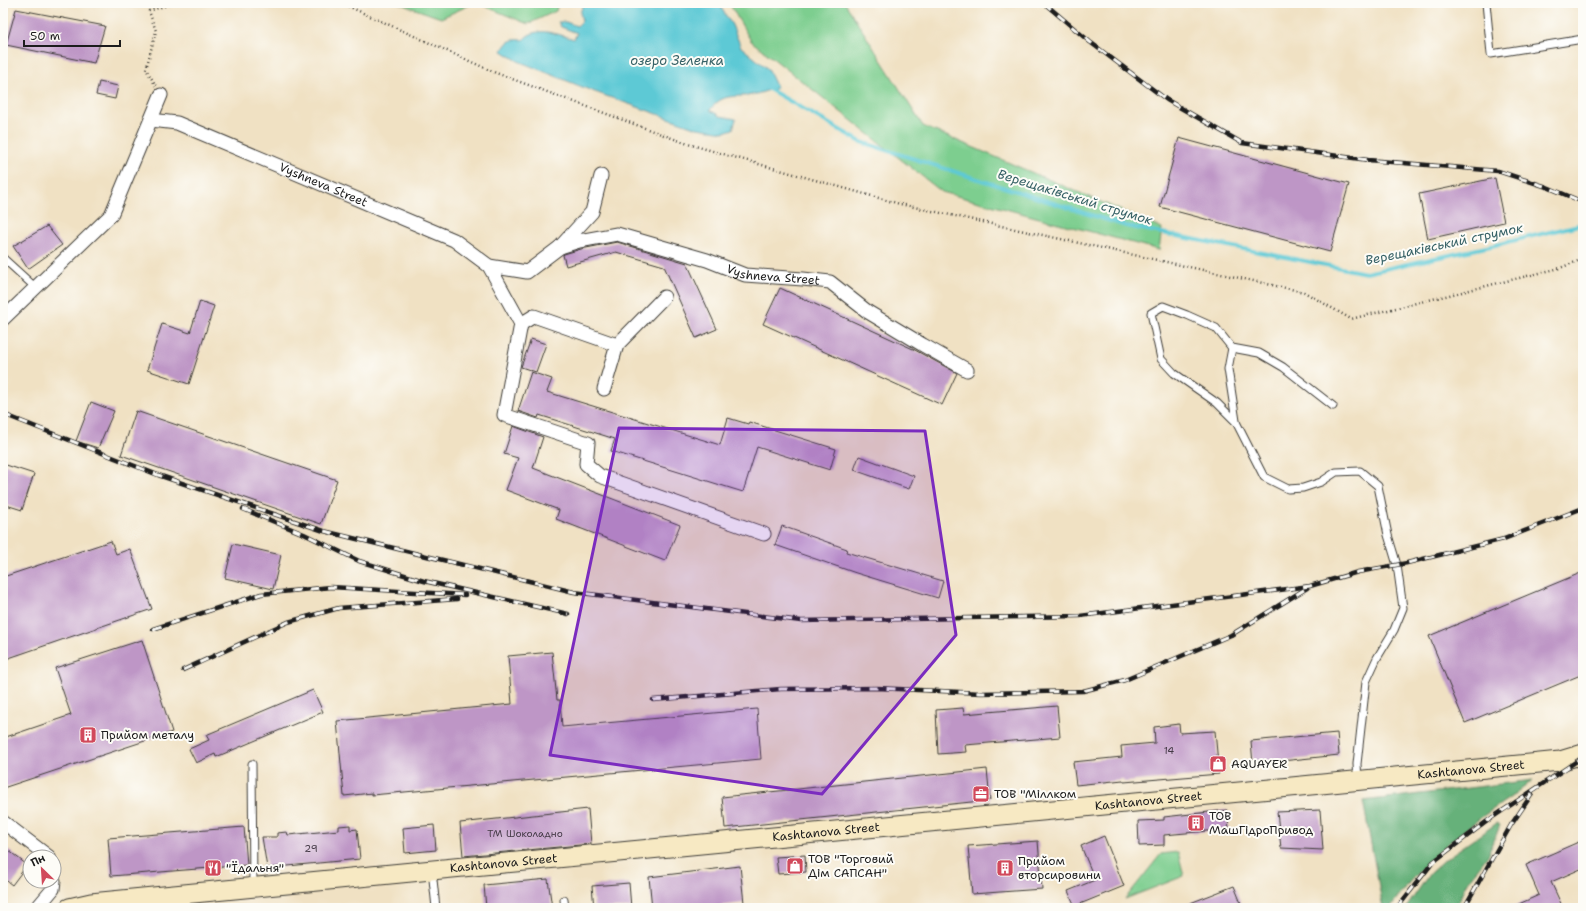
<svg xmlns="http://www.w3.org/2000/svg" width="1586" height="911" font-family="'Shantell Sans',sans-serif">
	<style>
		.green { fill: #7dce8f; stroke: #4c7556 }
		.forest { fill: #66b17a; stroke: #41664b }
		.water { fill: #5dc9d5; stroke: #3c7278 }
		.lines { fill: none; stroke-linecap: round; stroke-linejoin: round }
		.stream { stroke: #5dc9d5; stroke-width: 4 }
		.building { fill: #be96c6 }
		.lane-casing { stroke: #3c3a35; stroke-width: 9 }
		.street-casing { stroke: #3c3a35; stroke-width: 15 }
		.secondary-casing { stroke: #3c3a35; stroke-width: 21 }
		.path { stroke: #3c3a35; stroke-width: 2.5; stroke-dasharray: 1 3; stroke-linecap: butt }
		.lane { stroke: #fff; stroke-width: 7 }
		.street { stroke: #fff; stroke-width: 13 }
		.secondary { stroke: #f7e9c3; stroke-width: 19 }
		.rail-casing { stroke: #1c1c1c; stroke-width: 4.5 }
		.rail { stroke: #fdfcf7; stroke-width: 3; stroke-dasharray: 9; stroke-linecap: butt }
		.marked { fill: #7b2cbf; fill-opacity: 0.2; stroke: #7b2cbf; stroke-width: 3; stroke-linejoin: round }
		.labels { text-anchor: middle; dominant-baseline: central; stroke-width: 4; stroke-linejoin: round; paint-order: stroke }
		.number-label { font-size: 10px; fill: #443a46 }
		.street-label { font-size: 12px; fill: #1c1c1c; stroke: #fdfcf7 }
		.poi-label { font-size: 12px; fill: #1c1c1c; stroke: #fdfcf7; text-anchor: start }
		.water-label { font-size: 13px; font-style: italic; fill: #366166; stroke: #fdfcf7 }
	</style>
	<rect width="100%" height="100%" fill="#fdfcf7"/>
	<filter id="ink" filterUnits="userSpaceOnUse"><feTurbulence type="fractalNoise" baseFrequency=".025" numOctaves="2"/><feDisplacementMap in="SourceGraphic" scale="8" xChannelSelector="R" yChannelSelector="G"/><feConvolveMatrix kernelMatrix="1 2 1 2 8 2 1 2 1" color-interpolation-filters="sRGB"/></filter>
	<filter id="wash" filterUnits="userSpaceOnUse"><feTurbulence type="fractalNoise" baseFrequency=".012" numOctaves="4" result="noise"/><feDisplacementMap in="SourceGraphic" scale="16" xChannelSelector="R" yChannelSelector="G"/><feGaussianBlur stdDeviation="0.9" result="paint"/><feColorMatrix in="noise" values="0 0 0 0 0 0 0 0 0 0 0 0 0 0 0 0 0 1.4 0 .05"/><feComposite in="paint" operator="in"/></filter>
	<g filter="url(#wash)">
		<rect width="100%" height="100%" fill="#f0e1c3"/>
		<!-- green -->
		<g class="green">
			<path d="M398,3H474L441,18Z"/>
			<path d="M477,3H558L556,11L528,24Z"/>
			<path d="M729,3H845L923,126L1162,228L1159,250L942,192L751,41Z"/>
			<path d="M1178,852L1184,876L1125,899L1161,854Z"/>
		</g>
		<!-- forest -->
		<g class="forest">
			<path d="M1533,780C1518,793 1502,803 1486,814C1449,841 1415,870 1390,908H1383L1363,801Z"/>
			<path d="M1497,823L1500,825L1489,854L1466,884L1456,908H1406L1430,873L1448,857Z"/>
		</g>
		<!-- water -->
		<path class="water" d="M582,3H718L732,25L741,47L768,69L777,88C769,90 761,93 752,95C735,98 723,92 710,110L720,116L736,119L733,129L724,132L697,128L592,91L518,61L502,51C507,40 512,39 523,40C536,25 557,34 574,39L577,33L561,27L558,22H566L577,26L582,21L580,13L583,5Z"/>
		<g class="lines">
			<!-- stream -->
			<path class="stream" d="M767,88L861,142L1126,226L1366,273L1491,246L1583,224"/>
		</g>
		<g id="blocks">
			<!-- building -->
			<g class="building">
				<path d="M16,9L105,26L94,63L6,45Z"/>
				<path d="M99,82L118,86L115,99L96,95Z"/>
				<path d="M1179,138L1349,184L1330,252L1160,207Z"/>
				<path d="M1495,178L1504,222L1428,239L1419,194Z"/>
				<path d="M47,226L62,245L28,269L13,246Z"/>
				<path d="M617,242L687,263L717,329L696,338L664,266L616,252L566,266L563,255L564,254L581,249Z"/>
				<path d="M780,288L913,349L957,373L942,405L763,324Z"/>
				<path d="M200,301L214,306L189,384L147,370L162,324L190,333Z"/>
				<path d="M531,339L546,344L536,372L521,367Z"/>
				<path d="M531,372L552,379L547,392L720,445L728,418L748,424L749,422L836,449L830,470L757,447L743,492L611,451L615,439L539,415L538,418L518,411Z"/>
				<path d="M91,402L114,411L98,448L76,441Z"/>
				<path d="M136,411L337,480L321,524L121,455Z"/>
				<path d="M513,426L543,437L533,468L680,525L665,561L556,519L559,510L506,490L518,458L504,454Z"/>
				<path d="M859,456L914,476L909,489L854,470Z"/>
				<path d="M3,464L34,474L22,510L3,504Z"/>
				<path d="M782,526L847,549L846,552L943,581L938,598L856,573L775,545Z"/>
				<path d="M111,541L116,554L130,549L152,609L3,660V577Z"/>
				<path d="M233,544L281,555L273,589L225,578Z"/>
				<path d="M1583,572V674L1465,723L1429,636Z"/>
				<path d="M142,640L172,732L3,788V738L71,715L55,668Z"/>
				<path d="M552,652L557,700H560L562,727L757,709L761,759L372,795V793L344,796L337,721L512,704L508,656Z"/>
				<path d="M313,690L323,712L216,757L215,754L196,763L189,749L209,740L206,735Z"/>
				<path d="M1057,706L1060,737L965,745L966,752L938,754L936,710L963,708L964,714Z"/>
				<path d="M1179,724L1180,733L1215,731L1219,774L1124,782L1123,780L1076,785L1073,762L1122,757L1121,746L1155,743L1154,727Z"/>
				<path d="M1337,733L1339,755L1253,764L1251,741Z"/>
				<path d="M987,769L990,800L725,828L722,797Z"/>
				<path d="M588,809L591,844L463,856L460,823Z"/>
				<path d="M1227,810L1229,829L1164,835V845L1139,846L1138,821L1164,820V817Z"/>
				<path d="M1320,810L1323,850L1281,848L1277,812Z"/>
				<path d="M350,825V830L357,829L360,859L267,868L262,837H277V833L287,832L288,835L339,830V826Z"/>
				<path d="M434,825L436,850L405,853L403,828Z"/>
				<path d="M244,827L247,865L111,876L108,838Z"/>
				<path d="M1104,836L1124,886L1075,906L1068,891L1095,880L1081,846Z"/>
				<path d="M1583,840V868L1551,882L1563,908H1510L1539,895L1526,865Z"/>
				<path d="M1038,841L1042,889L972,894L968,846Z"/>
				<path d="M3,846L27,865L12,885L3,878Z"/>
				<path d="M805,855L806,872L778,874L776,857Z"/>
				<path d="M740,866L744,903L703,908H652L649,877Z"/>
				<path d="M548,879L552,908H486L484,885Z"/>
				<path d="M629,883L631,908H594L592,886Z"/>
				<path d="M1234,886L1243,908H1180V907Z"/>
			</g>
		</g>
	</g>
	<g filter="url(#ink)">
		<use href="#blocks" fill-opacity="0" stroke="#3c3a35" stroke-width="1"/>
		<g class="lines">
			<!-- lane casing -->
			<g class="lane-casing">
				<g id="lane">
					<path d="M1486,3L1491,54L1583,39"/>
					<path d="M3,258L36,288"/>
					<path d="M1232,348L1228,369L1236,421"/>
					<path d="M1333,406L1283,367L1259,353L1232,348L1216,328L1187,315L1163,306L1151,313L1161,359L1174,373L1217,403L1236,422L1264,477L1288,489L1303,488L1321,482L1336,472L1360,471L1378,486L1388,535L1397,565L1403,608L1394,630L1377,658L1366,682L1357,764L1358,781"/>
					<path d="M252,764L253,887"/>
					<path d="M432,870L436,908"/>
					<path d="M564,900L565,908"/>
				</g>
			</g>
			<!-- street casing -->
			<g class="street-casing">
				<g id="street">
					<path id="s1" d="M151,120L177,123L454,240L489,266L521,324L504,415L588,443L586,464L600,476L764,534"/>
					<path id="s2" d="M560,247L579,241L617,234L707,260L745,275L803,279L830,282L868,312L923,345L967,370"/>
					<path d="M489,266L527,272L560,247L592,212L601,176"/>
					<path d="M3,319L111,215L161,95"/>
					<path d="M521,324L534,316L617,345L664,297"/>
					<path d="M604,389L617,345"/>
					<path d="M3,822L49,857"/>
					<path d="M37,908L53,889L54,881"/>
				</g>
			</g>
			<!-- secondary casing -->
			<g class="secondary-casing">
				<g id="secondary">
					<path id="s3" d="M69,908L91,903L1560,761L1583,754"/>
				</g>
			</g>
			<!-- path -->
			<g class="path">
				<path d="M341,3L496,73L688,144L900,204L1304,292L1351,319L1560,268L1583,259"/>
				<path d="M156,86L146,69L156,31L149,11L174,3"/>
			</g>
			<!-- lane -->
			<use href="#lane" class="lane"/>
			<!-- street -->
			<use href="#street" class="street"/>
			<!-- secondary -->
			<use href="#secondary" class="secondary"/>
			<!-- rail casing -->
			<g class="rail-casing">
				<g id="rail">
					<path d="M1044,3L1090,42L1167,100L1242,143L1368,160L1498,171L1547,187L1583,202"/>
					<path d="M3,414L158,475L324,531L574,592L801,621L1080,616L1310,586L1358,572L1407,563L1504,539L1583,508"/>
					<path d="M243,509L304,534L359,561L424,581L568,614"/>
					<path d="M153,629L261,594L331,587L465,595"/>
					<path d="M183,670L288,622L339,608L457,599"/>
					<path d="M653,700L781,689L877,688L981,693L1083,691L1125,680L1231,635L1307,588"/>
					<path d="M1397,908L1433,862L1490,819L1583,757"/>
					<path d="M1464,908L1511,825L1532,794"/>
				</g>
			</g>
			<!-- rail -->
			<use href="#rail" class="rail"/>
		</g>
	</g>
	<!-- marked area -->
	<path class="marked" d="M619,428L925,431L956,635L822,794L550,755Z"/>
	<!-- icons -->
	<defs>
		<g id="building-square" transform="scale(0.9)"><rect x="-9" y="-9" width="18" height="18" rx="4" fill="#d1495b" stroke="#fdfcf7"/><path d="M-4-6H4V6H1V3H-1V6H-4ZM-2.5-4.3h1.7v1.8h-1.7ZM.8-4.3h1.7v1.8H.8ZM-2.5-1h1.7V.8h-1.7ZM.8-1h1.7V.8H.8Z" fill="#fff"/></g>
		<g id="shop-square" transform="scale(0.9)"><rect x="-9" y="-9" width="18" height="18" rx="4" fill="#d1495b" stroke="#fdfcf7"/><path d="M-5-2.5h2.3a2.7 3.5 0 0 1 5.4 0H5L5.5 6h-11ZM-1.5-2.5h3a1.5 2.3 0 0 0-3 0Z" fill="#fff"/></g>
		<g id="office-square" transform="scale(0.9)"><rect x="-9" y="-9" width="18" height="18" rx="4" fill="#d1495b" stroke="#fdfcf7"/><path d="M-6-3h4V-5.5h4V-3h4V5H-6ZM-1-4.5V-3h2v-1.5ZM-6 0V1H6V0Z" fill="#fff"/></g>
		<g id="restaurant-square" transform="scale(0.9)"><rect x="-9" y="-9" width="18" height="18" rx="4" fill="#d1495b" stroke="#fdfcf7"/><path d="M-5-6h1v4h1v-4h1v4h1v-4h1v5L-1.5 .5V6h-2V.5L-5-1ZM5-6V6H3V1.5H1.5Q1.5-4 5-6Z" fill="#fff"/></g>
	</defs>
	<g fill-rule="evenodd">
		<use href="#building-square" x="88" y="735"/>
		<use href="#shop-square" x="1218" y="764"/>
		<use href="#office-square" x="981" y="794"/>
		<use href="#building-square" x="1196" y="823"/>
		<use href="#shop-square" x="795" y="866"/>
		<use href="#restaurant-square" x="213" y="868"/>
		<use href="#building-square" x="1005" y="868"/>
	</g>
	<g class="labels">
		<!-- number labels -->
		<g class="number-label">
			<text x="1169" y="750">14</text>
			<text x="525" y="833">ТМ Шоколадно</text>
			<text x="311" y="848">29</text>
		</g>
		<!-- street labels -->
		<g class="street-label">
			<text stroke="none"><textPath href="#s1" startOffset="185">Vyshneva Street</textPath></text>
			<text stroke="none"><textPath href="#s2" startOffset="221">Vyshneva Street</textPath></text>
			<text stroke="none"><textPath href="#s3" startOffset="1409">Kashtanova Street</textPath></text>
			<text stroke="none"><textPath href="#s3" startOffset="1085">Kashtanova Street</textPath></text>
			<text stroke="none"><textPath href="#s3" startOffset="761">Kashtanova Street</textPath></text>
			<text stroke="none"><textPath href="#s3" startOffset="437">Kashtanova Street</textPath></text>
		</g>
		<!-- poi labels -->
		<g class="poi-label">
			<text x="101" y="735">Прийом металу</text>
			<text x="1231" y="764">AQUAYER</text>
			<text x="994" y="794">ТОВ "Міллком</text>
			<text x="1209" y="816">ТОВ<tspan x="1209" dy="14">МашГідроПривод</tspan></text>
			<text x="808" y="859">ТОВ "Торговий<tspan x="808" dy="14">Дім САПСАН"</tspan></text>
			<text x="1018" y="861">Прийом<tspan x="1018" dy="14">вторсировини</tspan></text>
			<text x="226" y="868">"Їдальня"</text>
		</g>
		<!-- water labels -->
		<g class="water-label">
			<text x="677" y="60">озеро Зеленка</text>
			<text transform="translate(1075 197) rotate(17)">Верещаківський струмок</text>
			<text transform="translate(1444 244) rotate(-12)">Верещаківський струмок</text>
		</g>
	</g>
	<!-- margin -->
	<rect width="1586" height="911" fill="none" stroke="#fdfcf7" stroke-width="16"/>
	<!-- north arrow -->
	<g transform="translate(42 869) rotate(335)"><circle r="19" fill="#fdfcf7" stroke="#a3a29f"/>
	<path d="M0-3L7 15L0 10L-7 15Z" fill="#d1495b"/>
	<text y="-6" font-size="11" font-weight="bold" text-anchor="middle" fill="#1c1c1c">Пн</text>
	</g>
	<!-- scale -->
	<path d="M24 40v6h96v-6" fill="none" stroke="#1c1c1c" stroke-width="2"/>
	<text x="30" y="40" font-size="12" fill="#1c1c1c" stroke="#fdfcf7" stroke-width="3" paint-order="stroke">50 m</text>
</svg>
